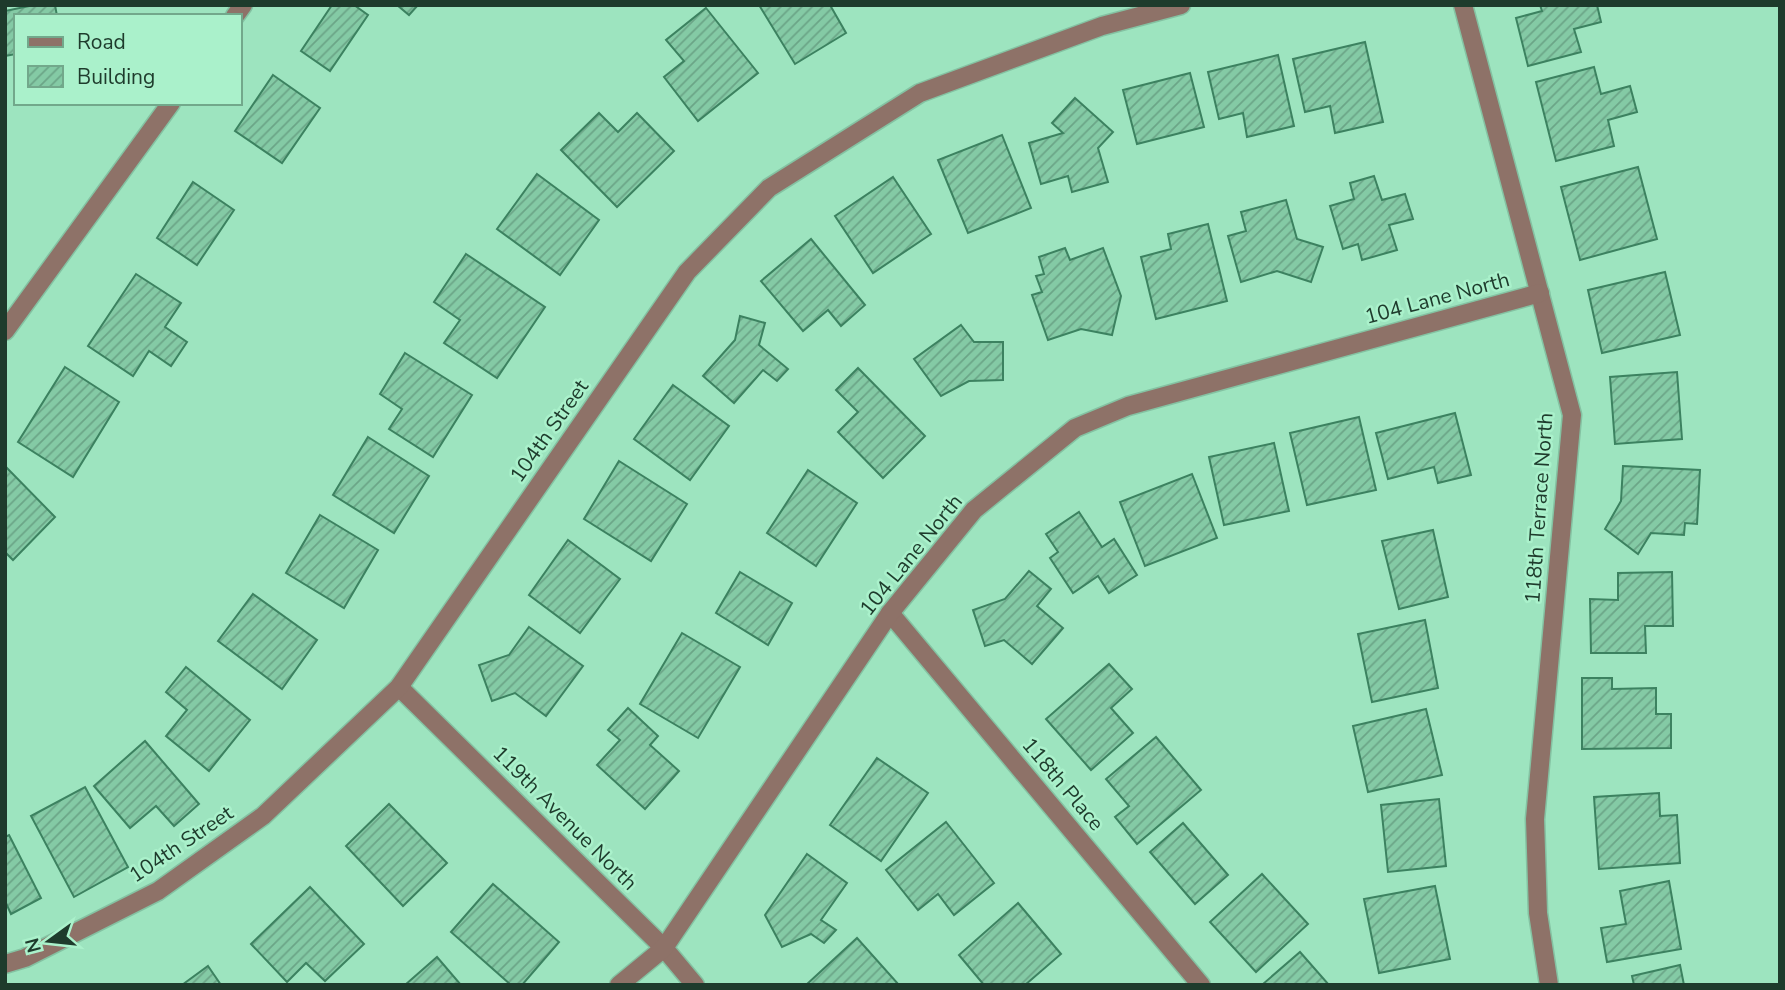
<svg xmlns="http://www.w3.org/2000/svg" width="1785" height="990" font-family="'Nunito Sans',sans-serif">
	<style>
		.building { fill: url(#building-hatch); stroke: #3c8260; stroke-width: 2 }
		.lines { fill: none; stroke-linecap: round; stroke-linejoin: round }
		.minor-casing { stroke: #84c2a2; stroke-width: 21 }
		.minor { stroke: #8e7268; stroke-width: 18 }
		.labels { text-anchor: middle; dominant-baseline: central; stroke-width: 5; stroke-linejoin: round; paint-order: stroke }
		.street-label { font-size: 21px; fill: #1e3b2c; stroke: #aaf1cb }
	</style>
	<defs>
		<pattern id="building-hatch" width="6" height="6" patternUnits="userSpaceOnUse" patternTransform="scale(1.75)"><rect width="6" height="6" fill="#84caa5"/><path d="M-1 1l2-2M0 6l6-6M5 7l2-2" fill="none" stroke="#6ba587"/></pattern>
	</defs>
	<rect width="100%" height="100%" fill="#9de4bf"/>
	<!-- building -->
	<g class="building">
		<path d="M34,5H55L57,16H16V54L5,56V11Z"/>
		<path d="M332,5H354L368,15L330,71L301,51Z"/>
		<path d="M397,5H418L409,15Z"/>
		<path d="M759,5H830L846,33L795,64Z"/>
		<path d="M1540,5H1597L1601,22L1574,29L1581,52L1528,66L1516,18L1542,11Z"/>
		<path d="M706,8L758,73L698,121L664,77L684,61L666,40Z"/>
		<path d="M1365,42L1383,122L1335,133L1330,106L1305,112L1293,59Z"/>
		<path d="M1278,55L1294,126L1247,137L1243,113L1219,119L1208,72Z"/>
		<path d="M1594,67L1601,94L1630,86L1637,112L1608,120L1614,146L1556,161L1536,82Z"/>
		<path d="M1190,73L1204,127L1137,144L1123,90Z"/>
		<path d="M273,75L320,108L282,163L235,131Z"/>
		<path d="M1075,98L1113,132L1098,148L1108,182L1072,192L1068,176L1041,184L1029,143L1063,133L1052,123Z"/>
		<path d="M599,113L618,132L637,113L674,151L617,207L561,150Z"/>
		<path d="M1002,135L1031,208L968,233L938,160Z"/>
		<path d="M1638,167L1657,239L1580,260L1561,187Z"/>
		<path d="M537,174L599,220L560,275L497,229Z"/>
		<path d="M1374,176L1382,200L1405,194L1413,219L1389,225L1397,250L1362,260L1358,244L1343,249L1330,206L1354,199L1350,183Z"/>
		<path d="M893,177L931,234L873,273L835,216Z"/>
		<path d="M193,182L234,210L197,265L157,238Z"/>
		<path d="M1286,200L1297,239L1323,247L1311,282L1277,271L1241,282L1228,236L1246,231L1241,212Z"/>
		<path d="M1208,224L1227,301L1156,319L1141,257L1171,249L1168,234Z"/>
		<path d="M811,239L865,305L841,326L828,310L803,331L761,281Z"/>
		<path d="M1065,248L1070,260L1103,248L1121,296L1112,335L1081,329L1048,340L1032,295L1042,292L1036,276L1044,274L1039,257Z"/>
		<path d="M466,254L545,307L497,378L444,343L460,320L434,302Z"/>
		<path d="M1665,272L1680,335L1602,353L1588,290Z"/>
		<path d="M136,274L181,303L165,327L187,342L171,366L149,351L133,376L88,346Z"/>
		<path d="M740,316L765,323L759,345L788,369L777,381L763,370L734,403L703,376L735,340Z"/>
		<path d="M961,325L974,342H1003V380L969,381L941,396L914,359Z"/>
		<path d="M405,353L472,395L433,457L389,429L402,409L380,394Z"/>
		<path d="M65,367L119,402L73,477L18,442Z"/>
		<path d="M858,368L925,436L883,478L838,432L858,412L836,390Z"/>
		<path d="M1677,372L1682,439L1615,444L1610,377Z"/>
		<path d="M673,385L729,426L690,480L634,439Z"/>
		<path d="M1455,413L1471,475L1438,483L1434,467L1388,479L1376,433Z"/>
		<path d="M1359,417L1376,490L1307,505L1290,433Z"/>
		<path d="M368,437L429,476L394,533L333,495Z"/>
		<path d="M1274,443L1289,511L1224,525L1209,457Z"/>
		<path d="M619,461L687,504L651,561L584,519Z"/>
		<path d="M5,466L55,517L13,560L5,552Z"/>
		<path d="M1623,466L1700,470L1697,524L1685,523L1684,535L1651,533L1638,554L1605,529L1621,501Z"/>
		<path d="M808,470L857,503L816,566L767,533Z"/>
		<path d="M1192,474L1217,538L1145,566L1120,502Z"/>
		<path d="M1079,512L1102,547L1114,539L1137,575L1109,593L1098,576L1073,593L1050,558L1058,552L1046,534Z"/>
		<path d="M320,515L378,550L344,608L286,573Z"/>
		<path d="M1433,530L1448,597L1399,609L1382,541Z"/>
		<path d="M568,540L620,579L580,633L529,595Z"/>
		<path d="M1029,571L1051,589L1037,606L1063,628L1032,664L1004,640L985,646L973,610L1005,599Z"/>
		<path d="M740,572L792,603L768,645L716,613Z"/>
		<path d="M1672,572L1673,626H1645L1646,653H1591L1590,599L1618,600V573Z"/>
		<path d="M253,594L317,640L282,689L218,641Z"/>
		<path d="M1425,620L1438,688L1372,702L1358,634Z"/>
		<path d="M529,627L583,666L546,716L515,693L492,701L479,665L509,655Z"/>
		<path d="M682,633L740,667L698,738L640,704Z"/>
		<path d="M1109,664L1132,689L1111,708L1133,733L1091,770L1046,719Z"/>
		<path d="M186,667L250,720L209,771L166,736L187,710L166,692Z"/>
		<path d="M1582,678H1612V689L1656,688V714H1671V748L1582,749Z"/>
		<path d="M628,708L658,736L650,745L679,771L645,809L597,765L620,740L608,730Z"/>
		<path d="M1426,709L1442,775L1368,792L1353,726Z"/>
		<path d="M1156,737L1201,790L1137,844L1115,817L1129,806L1106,779Z"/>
		<path d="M145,741L199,804L174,826L156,806L130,828L94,786Z"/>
		<path d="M877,758L928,793L881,861L830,825Z"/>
		<path d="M85,787L128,867L74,897L31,816Z"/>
		<path d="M1659,793L1660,816L1677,815L1680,863L1599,869L1594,797Z"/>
		<path d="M1439,799L1446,866L1388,872L1381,805Z"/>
		<path d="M389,804L447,863L403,906L346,846Z"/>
		<path d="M946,822L994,883L954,915L938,894L918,910L886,870Z"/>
		<path d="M1183,823L1228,875L1195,904L1150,852Z"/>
		<path d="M9,835L41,898L11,914L5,901V837Z"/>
		<path d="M807,854L847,883L821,920L836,930L824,943L811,934L782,947L765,915Z"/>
		<path d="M1262,874L1308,924L1256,972L1210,922Z"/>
		<path d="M1669,881L1681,949L1607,962L1601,928L1626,924L1620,891Z"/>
		<path d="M493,884L559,942L522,985H511L451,932Z"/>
		<path d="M1435,886L1450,959L1379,973L1364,899Z"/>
		<path d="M310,887L364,944L325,981L306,963L287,982L251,944Z"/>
		<path d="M1018,903L1061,954L1025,985H984L959,955Z"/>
		<path d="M857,938L899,985H806Z"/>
		<path d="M1300,952L1329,985H1264L1263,984Z"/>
		<path d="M437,957L461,985H405Z"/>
		<path d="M1680,965L1684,985H1634L1632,976Z"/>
		<path d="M208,966L221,985H182Z"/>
	</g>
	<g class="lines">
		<!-- minor casing -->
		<g class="minor-casing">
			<g id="minor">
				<path d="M1463,5L1572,415L1535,819L1538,913L1549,985"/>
				<path d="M235,16L243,5"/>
				<path d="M5,331L171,103"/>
				<path d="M890,613L1201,985"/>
				<path d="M399,687L664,948L695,985"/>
				<path d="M5,964L25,958L158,891L263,816L399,687L687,272L769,188L920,93L1102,26L1181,5"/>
				<path d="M619,985L664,948L890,613L974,510L1075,428L1128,406L1540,293"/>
			</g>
		</g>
		<!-- minor -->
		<use href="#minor" class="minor"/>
	</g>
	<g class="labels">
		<!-- street labels -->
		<g class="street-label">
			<text transform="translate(1437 298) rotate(-15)">104 Lane North</text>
			<text transform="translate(549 431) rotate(-55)">104th Street</text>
			<text transform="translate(1539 508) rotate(-86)">118th Terrace North</text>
			<text transform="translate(911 555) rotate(-51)">104 Lane North</text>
			<text transform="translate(1063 784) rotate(50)">118th Place</text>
			<text transform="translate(565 818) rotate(45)">119th Avenue North</text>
			<text transform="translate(181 844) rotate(-34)">104th Street</text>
		</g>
	</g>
	<!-- border -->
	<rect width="1785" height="990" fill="none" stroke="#1e3b2c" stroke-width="14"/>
	<!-- legend -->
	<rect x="14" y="14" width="228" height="91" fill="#aaf1cb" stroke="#72a88b" stroke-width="2"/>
	<rect x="28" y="37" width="35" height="10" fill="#8e7268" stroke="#72a88b" stroke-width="2"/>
	<text x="77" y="49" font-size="21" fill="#1e3b2c">Road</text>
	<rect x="28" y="66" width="35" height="21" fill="url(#building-hatch)" stroke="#72a88b" stroke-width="2"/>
	<text x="77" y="84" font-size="21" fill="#1e3b2c">Building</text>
	<!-- north arrow -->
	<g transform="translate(49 941) rotate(255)" stroke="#aaf1cb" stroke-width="5" paint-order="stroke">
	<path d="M0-5L12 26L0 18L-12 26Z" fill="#1e3b2c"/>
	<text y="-10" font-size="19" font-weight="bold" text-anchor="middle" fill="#1e3b2c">N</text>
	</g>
</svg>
